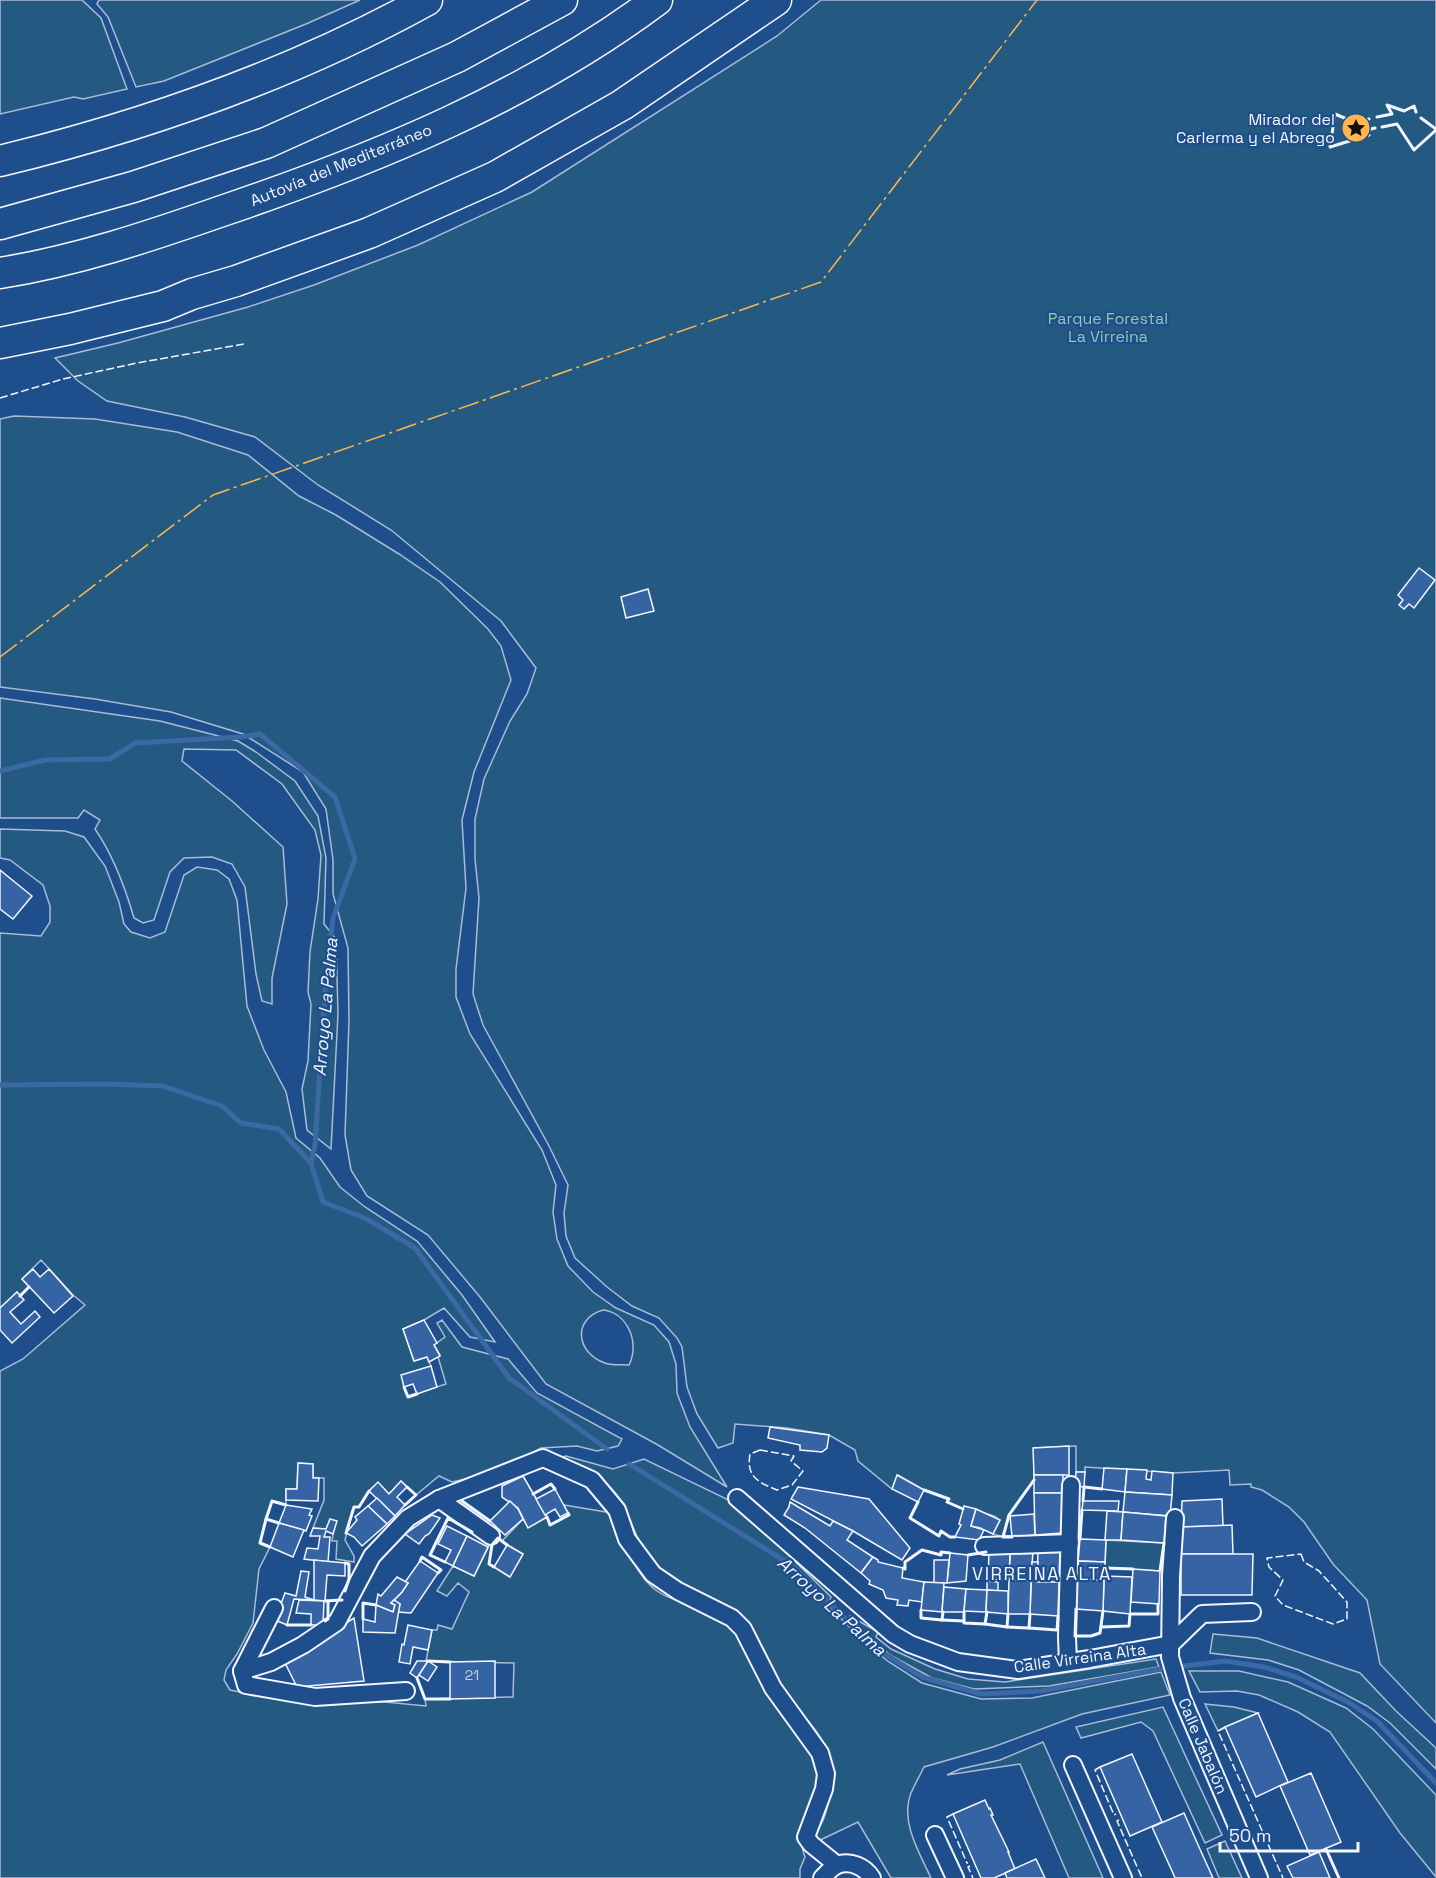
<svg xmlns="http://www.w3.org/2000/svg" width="1436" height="1878" font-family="'Space Grotesk',sans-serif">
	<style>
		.green { fill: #245a82; stroke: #a8bbd7; stroke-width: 1.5; fill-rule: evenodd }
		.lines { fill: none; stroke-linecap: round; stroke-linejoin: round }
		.stream { stroke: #3b69a3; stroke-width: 5 }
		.building { fill: #3563a3; stroke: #f2f6ff; stroke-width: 1.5 }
		.street-casing { stroke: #f2f6ff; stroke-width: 20 }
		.highway-casing { stroke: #f2f6ff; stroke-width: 33 }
		.street { stroke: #1f4e8c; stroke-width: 16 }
		.highway { stroke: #1f4e8c; stroke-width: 30 }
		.fence { stroke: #f2f6ff; stroke-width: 1.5; stroke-dasharray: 8 3; stroke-linecap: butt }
		.wall { stroke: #f2f6ff; stroke-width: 3 }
		.power { stroke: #ffb74d; stroke-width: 1.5; stroke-dasharray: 21 4.5 3 4.5; stroke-linecap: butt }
		.labels { text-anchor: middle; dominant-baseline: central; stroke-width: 4.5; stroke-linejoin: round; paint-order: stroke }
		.number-label { font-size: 14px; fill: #c3d1e8 }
		.poi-label { font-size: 16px; fill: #f2f6ff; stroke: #1f4e8c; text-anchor: end }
		.street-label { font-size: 16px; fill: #f2f6ff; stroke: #1f4e8c }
		.park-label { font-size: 16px; fill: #97c8a6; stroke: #1f4e8c }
		.water-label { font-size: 18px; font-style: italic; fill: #f2f6ff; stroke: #1f4e8c }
		.neighbourhood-label { font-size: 18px; letter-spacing: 1.5px; fill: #f2f6ff; stroke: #1f4e8c }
	</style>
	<rect width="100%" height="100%" fill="#1f4e8c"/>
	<!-- green -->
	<g class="green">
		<path d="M0,0H82L101,18L127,89L83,99L74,97L0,114Z"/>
		<path d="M99,0H360L306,24L164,81L136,87L108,17L97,4Z"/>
		<path d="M821,0H1436V1723L1380,1664L1367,1600L1333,1564L1304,1522L1289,1507L1262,1490L1251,1487V1484L1230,1485L1229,1470L1173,1473L1085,1467V1472H1076V1446L1034,1448V1480L1009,1515L1003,1537L993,1534L1000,1520L994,1516L964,1507L963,1509L947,1502L948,1499L924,1490L898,1475L892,1489L858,1461L855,1450L829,1435L787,1428L735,1424L733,1443L718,1448L697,1414L687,1387L682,1347L677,1338L659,1318L632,1306L607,1287L575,1258L566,1236L564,1213L568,1185L549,1146L483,1025L473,994L479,898L475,859V819L484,779L510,721L527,694L536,668L501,621L391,530L318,485L255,437L185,417L107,401L78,381L55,358L118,343L248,307L314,285L418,245L532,192L777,36Z"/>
		<path d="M14,416L95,419L177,432L248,455L299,496L336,515L399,554L440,582L488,629L501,646L511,680L474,772L462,820L466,888L456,969V997L470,1034L542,1150L556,1185L553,1212L557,1239L568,1266L593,1292L616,1308L654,1325L669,1342L676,1364L677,1393L690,1427L727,1487L658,1445L546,1384L480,1297L428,1235L367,1196L351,1170L345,1135L349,1021L348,948L333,894V860L326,809L303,772L243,734L171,712L95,699L0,687V419ZM603,1310C628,1313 640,1343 629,1365C622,1364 611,1366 605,1363C576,1353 572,1319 603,1310Z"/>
		<path d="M0,698L160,721L238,741L256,752L295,781L318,816L326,858L324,924L336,939L338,1014L331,1149L307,1130L302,1089L308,1061L311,1004L308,992L310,952L318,899L321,855L315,830L282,784L236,750L184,749L182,761L232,801L283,847L287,904L272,978V1004L262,1001L256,974L245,887L232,864L212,857L184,858L170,872L154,920L143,923L134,918C125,887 113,855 95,829L100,820L84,810L78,818H0Z"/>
		<path d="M0,829L65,831L84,837L105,866L119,902L124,924L131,932L150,938L165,932L184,875L197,867L217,870L229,879L237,900L247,1006L264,1050L286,1092L296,1138L320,1158L340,1187L365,1207L417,1241L462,1295L495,1342L470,1337L444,1308L424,1320L403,1329L414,1361L427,1357L431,1366L404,1387L408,1396L446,1384L438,1357L440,1355L434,1345L445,1337L437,1323L442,1320L462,1347L508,1359L537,1393L622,1439L618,1446L597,1451L577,1446L541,1448L517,1461L478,1476L452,1482L439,1476L416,1495L401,1481L389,1494L378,1483L369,1491L359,1507H354L345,1540L354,1556V1562L336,1559L337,1541H332L333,1534L326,1529L313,1528L324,1500V1478H313V1464L298,1463L297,1489H286V1505L272,1502L260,1542L270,1547L259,1569L253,1623L237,1654L226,1670L224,1680L230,1690L271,1698L313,1701L346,1700L385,1702L426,1706L425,1699L513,1697L514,1663L426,1661L432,1630H437L438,1625L452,1629L469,1592L458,1583L447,1596L437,1591L453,1566L474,1576L491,1542L492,1545L489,1564L510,1577L523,1554L502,1541L523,1519L528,1527L547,1517L551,1525L569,1515L564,1505L612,1513C622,1537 635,1576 657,1591C678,1606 720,1608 734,1629C752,1655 768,1684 784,1711C794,1726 817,1757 819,1775C823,1806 791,1819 805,1857L800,1869V1878H0V1371L23,1359L85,1305L73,1295L41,1260L22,1279L29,1287L20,1296L17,1292L0,1308V933L41,936L50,922V906L43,885L10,860L0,858Z"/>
		<path d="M566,1456L613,1469L644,1459L737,1504L831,1597L828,1606L870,1647L889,1662L922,1683L981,1699L1032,1698L1161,1672L1170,1695L1082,1714L993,1747L924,1767C920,1775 915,1784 911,1793C900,1822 919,1852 931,1878H891L858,1822L814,1843C814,1834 821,1826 824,1818C831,1798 834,1775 828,1755C820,1727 794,1709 779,1685C766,1664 758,1628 739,1613C715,1595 682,1591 659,1570C637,1550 633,1518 617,1495C602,1475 577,1468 554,1459Z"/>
		<path d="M1106,1540L1164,1543L1160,1571L1105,1568Z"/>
		<path d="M850,1616L878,1632L876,1637L891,1649L935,1669L968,1679L1005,1682L1156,1659L1159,1667L1049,1686L974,1689L932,1678L890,1655L849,1619Z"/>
		<path d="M1213,1634L1257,1638L1360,1673L1396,1711L1436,1748V1769L1390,1723L1367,1706L1299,1670L1268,1660L1210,1653Z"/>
		<path d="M1189,1671H1239L1288,1682L1346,1708L1373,1729L1436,1795V1877L1400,1833L1330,1732L1298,1712L1259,1695L1237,1691L1200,1692Z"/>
		<path d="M1205,1704L1234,1707L1258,1713L1218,1731Z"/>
		<path d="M1163,1707L1222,1835L1205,1843L1153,1731L1141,1722L1081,1738L1076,1727Z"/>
		<path d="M1043,1742L1103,1878H1069L1020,1764L947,1775L960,1769L1000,1760Z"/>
		<path d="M1225,1841L1242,1878H1219L1207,1849Z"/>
	</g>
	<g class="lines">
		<!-- stream -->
		<g class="stream">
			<path d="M0,771L45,760L109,759L136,743L241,737L260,734L335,797L355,859L333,918L325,991L315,1145L311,1163L323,1202L367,1219L415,1248L509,1378L607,1449"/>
			<path d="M0,1085L106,1084L163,1086L222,1106L241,1123L279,1129L311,1163"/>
			<path d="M629,1464L793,1566L875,1648L922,1677L981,1694L1041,1691L1160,1669"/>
			<path d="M1184,1666L1226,1661L1264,1667L1296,1677L1348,1702L1377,1721L1436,1783"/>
		</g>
	</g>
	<!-- building -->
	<g class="building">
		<path d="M1419,568L1435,580L1414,608L1409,604L1404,609L1399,605L1403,600L1398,595Z"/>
		<path d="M648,589L654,611L626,618L621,597Z"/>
		<path d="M0,870L32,896L13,919L0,909Z"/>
		<path d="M33,1269L40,1277L49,1269L73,1296L54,1313L22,1279Z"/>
		<path d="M17,1292L24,1300L10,1312L21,1324L35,1311L40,1317L12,1343L0,1330V1308Z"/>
		<path d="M424,1320L437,1343L434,1345L440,1356L429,1362L427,1357L414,1361L403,1329Z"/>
		<path d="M431,1366L437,1387L417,1394L413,1384L404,1387L401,1375Z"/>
		<path d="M770,1427L829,1435L827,1448L822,1452L800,1450V1445L768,1438Z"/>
		<path d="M1069,1446V1475H1034L1033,1448Z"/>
		<path d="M298,1463L313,1464V1478H319L318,1501L286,1500V1489H297Z"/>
		<path d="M1104,1468L1127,1469L1125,1492L1102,1489Z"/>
		<path d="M1127,1469L1147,1470L1146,1479L1151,1480L1152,1471L1173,1473L1172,1495L1125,1492Z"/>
		<path d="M1076,1472H1085L1084,1487L1075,1486Z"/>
		<path d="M897,1475L924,1490L918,1502L892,1489Z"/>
		<rect x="1034" y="1475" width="29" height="18"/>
		<path d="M523,1476L547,1517L528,1528L518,1508L502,1497V1486Z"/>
		<path d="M401,1481L407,1487L397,1497L405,1505L395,1516L369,1491L378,1482L389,1494Z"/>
		<path d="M798,1487L869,1499L910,1548L902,1560L853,1531L791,1499Z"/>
		<path d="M555,1489L568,1513L560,1517L555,1509L545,1515L536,1499Z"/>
		<path d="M1125,1492L1172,1495L1170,1516L1123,1512Z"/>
		<path d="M1034,1493H1063L1062,1533L1035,1535Z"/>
		<path d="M377,1498L395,1516L387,1524L368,1506Z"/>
		<path d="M1222,1499L1223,1526L1181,1527L1182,1501Z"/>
		<path d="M510,1501L518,1509L523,1519L505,1535L490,1521Z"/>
		<path d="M1083,1501H1119L1118,1511L1082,1510Z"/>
		<path d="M790,1502L830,1526L833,1521L853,1531L847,1540L873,1557L861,1573L805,1528L784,1515L789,1507Z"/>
		<path d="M286,1505L312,1509L309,1515L312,1516L306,1531L279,1523Z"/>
		<path d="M368,1506L387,1524L362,1546L354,1537L346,1533L357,1520L355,1517Z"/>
		<path d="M964,1506L976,1509L971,1526L984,1530L979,1540L955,1537L961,1525L959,1524Z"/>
		<path d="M976,1509L1000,1520L993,1534L980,1528L971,1526Z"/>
		<path d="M1107,1511L1123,1512L1121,1540H1105Z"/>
		<path d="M1123,1512L1166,1516L1164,1543L1121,1540Z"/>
		<path d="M1034,1514L1035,1535L1012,1537L1010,1516Z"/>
		<path d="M432,1515L440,1518L429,1534L425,1536L419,1544L405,1534Z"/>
		<path d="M330,1519L337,1521L333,1534L326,1531L324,1537H330L328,1562L304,1559L307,1548L318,1549L320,1536H310L313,1528L326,1529Z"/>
		<path d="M279,1523L304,1530L293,1557L270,1547Z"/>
		<path d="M1232,1525L1233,1554H1181V1527Z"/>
		<path d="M447,1526L467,1536L453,1566L445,1562L451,1550L438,1544Z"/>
		<path d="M467,1536L488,1547L474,1576L453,1566Z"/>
		<path d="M1080,1539L1106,1540L1105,1562L1078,1561Z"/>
		<path d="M507,1545L523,1554L510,1577L494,1567Z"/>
		<path d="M1033,1551L1031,1581L1009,1580L1010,1553Z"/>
		<path d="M1038,1551H1060L1059,1582H1037Z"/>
		<path d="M989,1552L1010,1553L1009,1580L988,1579Z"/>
		<path d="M950,1553L968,1555L966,1581L947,1583Z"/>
		<path d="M1181,1554H1253L1252,1595H1181Z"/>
		<path d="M873,1557L878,1560V1562L903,1568L902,1578L924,1582L922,1602L909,1600L908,1606L897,1605L898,1600L886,1598L883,1590L869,1584L870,1581L861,1573Z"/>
		<path d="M314,1560L345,1563V1576L327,1575L325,1601L314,1600Z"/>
		<path d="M934,1560H949L947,1583H934Z"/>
		<path d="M420,1561L438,1573L411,1613L398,1612L400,1604L394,1600L402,1592L408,1583L405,1582Z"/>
		<path d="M1078,1561L1105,1562L1104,1581L1077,1578Z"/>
		<path d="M1032,1562H1038L1037,1582H1059L1058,1616L1030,1614Z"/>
		<path d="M1133,1569L1160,1571L1159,1604L1131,1602Z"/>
		<path d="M301,1571L309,1572L305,1597L314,1600L294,1599L287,1625L275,1620L285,1593L296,1596Z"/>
		<path d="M1104,1576L1132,1577L1130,1614L1103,1611Z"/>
		<path d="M397,1577L408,1583L402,1592L391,1603L395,1605L393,1612L376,1605L378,1594L381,1596Z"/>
		<path d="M1077,1578L1104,1581L1103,1611L1076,1609Z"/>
		<path d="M1009,1580L1031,1581L1030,1614H1008Z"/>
		<path d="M987,1581L998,1582V1591L987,1590Z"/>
		<path d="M924,1582L944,1583L942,1612L921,1610Z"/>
		<path d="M944,1587L966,1589L964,1612H942Z"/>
		<path d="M966,1589L987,1590L986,1612L964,1611Z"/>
		<path d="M987,1590L1008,1591V1614L986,1612Z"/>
		<path d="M299,1600L324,1601L323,1625H311V1614L296,1613Z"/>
		<path d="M394,1600L400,1604L395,1633L363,1632V1619L375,1622L376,1605L393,1612L395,1605L391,1603Z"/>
		<path d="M354,1618L364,1681L297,1687L284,1661Z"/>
		<path d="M408,1625L432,1630L428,1650L413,1647L410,1664L399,1662L402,1644L404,1645Z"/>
		<path d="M417,1661H428L417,1678L410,1673Z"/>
		<path d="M428,1661L437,1667L428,1681L419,1675Z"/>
		<path d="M495,1661V1698L450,1699V1662Z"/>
		<path d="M1258,1713L1288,1782L1256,1797L1225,1727Z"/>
		<path d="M1132,1754L1162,1822L1130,1836L1100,1767Z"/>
		<path d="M1311,1773L1341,1842L1310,1855L1280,1786Z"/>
		<path d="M985,1800L989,1809L990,1808L993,1815H991L1009,1852H1008L1015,1869L994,1878H981L953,1814Z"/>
		<path d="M1184,1813L1199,1847L1213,1878H1175L1172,1871L1152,1827Z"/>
		<path d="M1319,1852L1330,1878H1293L1287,1866Z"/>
		<path d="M1036,1859L1045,1878H1007L1005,1873Z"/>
	</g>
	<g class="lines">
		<!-- street casing -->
		<g class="street-casing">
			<g id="street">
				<path d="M737,1498L893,1634L910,1644L958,1662L1018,1670L1090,1659L1171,1644L1202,1614L1252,1612"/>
				<path d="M439,1499L491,1536"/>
				<path d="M1175,1518L1171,1576L1170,1657L1182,1698L1259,1878"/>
				<path d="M984,1546L1070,1543"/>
				<path d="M1068,1662L1067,1637L1071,1485"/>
				<path d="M242,1671L274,1608"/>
				<path d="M406,1691L315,1697L246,1685L242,1671L271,1662L303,1645L337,1622L372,1556L408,1518L439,1499L543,1458L592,1480L617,1510L627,1539L653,1574L678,1591L732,1618L743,1629L773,1688L820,1753L826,1774L824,1789L806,1837L811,1844L837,1865"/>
				<path d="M1073,1765L1123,1878"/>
				<path d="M935,1835L955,1878"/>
				<path d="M822,1878C826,1874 832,1867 837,1865C851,1860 865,1867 872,1878"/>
			</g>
		</g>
		<!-- highway casing -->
		<g class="highway-casing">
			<g id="highway">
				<path d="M0,161C148,125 293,74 427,0"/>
				<path d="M0,224L133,187L266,143L457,57L562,0"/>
				<path d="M0,273C76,261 150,236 222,211C375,159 527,97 657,0"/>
				<path d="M0,343L70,329L163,306L192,294L236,281L369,233L495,177L622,105L776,0"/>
			</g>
		</g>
		<!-- street -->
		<use href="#street" class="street"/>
		<!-- highway -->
		<use href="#highway" class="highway"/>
		<!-- fence -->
		<g class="fence">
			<path d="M0,398L63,379L137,363L244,344"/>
			<path d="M760,1450L794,1456L791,1461L803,1471L792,1485L777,1490C758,1482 746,1477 750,1454Z"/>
			<path d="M1301,1554L1304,1562L1319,1571L1347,1602V1619L1333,1624L1283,1605L1275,1596L1283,1580L1269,1567L1267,1558Z"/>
			<path d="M1225,1727L1218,1731L1283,1878"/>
			<path d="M1100,1767L1095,1770L1114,1815L1116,1814"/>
			<path d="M953,1814L947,1817L967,1863H968"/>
			<path d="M1119,1820L1117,1821L1142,1878"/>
			<path d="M970,1866L968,1867L973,1878"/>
		</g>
		<!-- wall -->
		<g class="wall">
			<path d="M1377,117L1392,114L1387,105L1404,111L1414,106L1416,112"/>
			<path d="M1421,118L1436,129"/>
			<path d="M1369,119L1356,123L1335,114L1330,147L1369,135L1363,131L1375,128"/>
			<path d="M1382,127L1397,124L1414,150L1436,130"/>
			<path d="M20,1296L29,1287"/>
			<path d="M404,1387L408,1397L417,1394"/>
			<path d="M924,1490L949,1499L947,1502L963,1509"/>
			<path d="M533,1494L551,1484L555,1489"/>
			<path d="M462,1501L490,1521"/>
			<path d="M1083,1501L1084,1487L1102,1489"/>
			<path d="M918,1502L910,1518L939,1536L941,1531L950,1537H955"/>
			<path d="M405,1505L416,1495L407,1487"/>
			<path d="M547,1517L550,1525L569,1515L568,1513"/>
			<path d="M266,1519L260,1543L270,1547"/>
			<path d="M279,1523L266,1519L272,1501L286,1505"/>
			<path d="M346,1533L354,1507H359L369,1491"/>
			<path d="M1012,1537H1003L1009,1515L1034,1480"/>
			<path d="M1080,1539L1082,1510"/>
			<path d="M968,1555L986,1552"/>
			<path d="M420,1561L422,1557L441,1570L438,1573"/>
			<path d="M445,1562L430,1555L448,1518L472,1532"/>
			<path d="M345,1563L349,1564V1579L345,1591"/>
			<path d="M494,1567L489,1564L492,1545L498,1538L507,1545"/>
			<path d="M903,1568L905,1569V1562L922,1550L941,1555V1552L950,1553"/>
			<path d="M1105,1568L1133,1569"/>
			<path d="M1160,1571L1164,1543"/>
			<path d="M325,1601L342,1600"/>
			<path d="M1076,1609L1075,1636H1091L1100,1633L1103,1611"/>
			<path d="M921,1610V1618L942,1620L943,1612"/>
			<path d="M964,1612V1623L985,1624"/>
			<path d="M987,1612L985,1624L1007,1627L1008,1614"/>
			<path d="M1030,1614L1029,1628L1057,1630L1058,1616"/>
			<path d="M363,1619V1603L376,1605"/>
			<path d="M942,1620L964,1621"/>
			<path d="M325,1621L328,1619V1601"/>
			<path d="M287,1625H311"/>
			<path d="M1007,1627L1029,1628"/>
			<path d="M1101,1627L1129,1626L1130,1614H1158V1604"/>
			<path d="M428,1661L450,1662"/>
			<path d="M417,1678L425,1699H450"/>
			<path d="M1326,1849L1339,1878"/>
		</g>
		<!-- power -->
		<path class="power" d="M0,657L213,495L821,282L1037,0"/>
	</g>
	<!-- icons -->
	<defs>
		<g id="sight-disc" transform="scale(1.5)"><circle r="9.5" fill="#ffb74d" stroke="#1f4e8c"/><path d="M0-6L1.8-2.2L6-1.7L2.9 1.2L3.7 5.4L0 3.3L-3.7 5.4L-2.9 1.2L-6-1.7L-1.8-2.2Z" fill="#111"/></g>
	</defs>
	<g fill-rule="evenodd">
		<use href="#sight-disc" x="1356" y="128"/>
	</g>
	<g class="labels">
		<!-- number labels -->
		<g class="number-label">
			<text x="472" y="1675">21</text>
		</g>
		<!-- poi labels -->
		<g class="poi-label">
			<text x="1335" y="119">Mirador del<tspan x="1335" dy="18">Carlerma y el Abrego</tspan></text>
		</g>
		<!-- street labels -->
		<g class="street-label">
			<text transform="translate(341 165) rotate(-22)">Autovía del Mediterráneo</text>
			<text transform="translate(1080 1658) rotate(-8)">Calle Virreina Alta</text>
			<text transform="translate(1203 1746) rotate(67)">Calle Jabalón</text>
		</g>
		<!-- park labels -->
		<g class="park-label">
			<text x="1108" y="318">Parque Forestal<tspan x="1108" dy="18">La Virreina</tspan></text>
		</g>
		<!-- water labels -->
		<g class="water-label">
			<text transform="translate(325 1007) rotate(-85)">Arroyo La Palma</text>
			<text transform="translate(832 1606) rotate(42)">Arroyo La Palma</text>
		</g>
		<!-- neighbourhood labels -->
		<g class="neighbourhood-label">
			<text x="1042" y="1573">VIRREINA ALTA</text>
		</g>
	</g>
	<!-- scale -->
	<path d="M1220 1842v9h138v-9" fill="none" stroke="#f2f6ff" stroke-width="3"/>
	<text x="1229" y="1842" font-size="18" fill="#f2f6ff" stroke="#1f4e8c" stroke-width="4.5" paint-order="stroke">50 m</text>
</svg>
